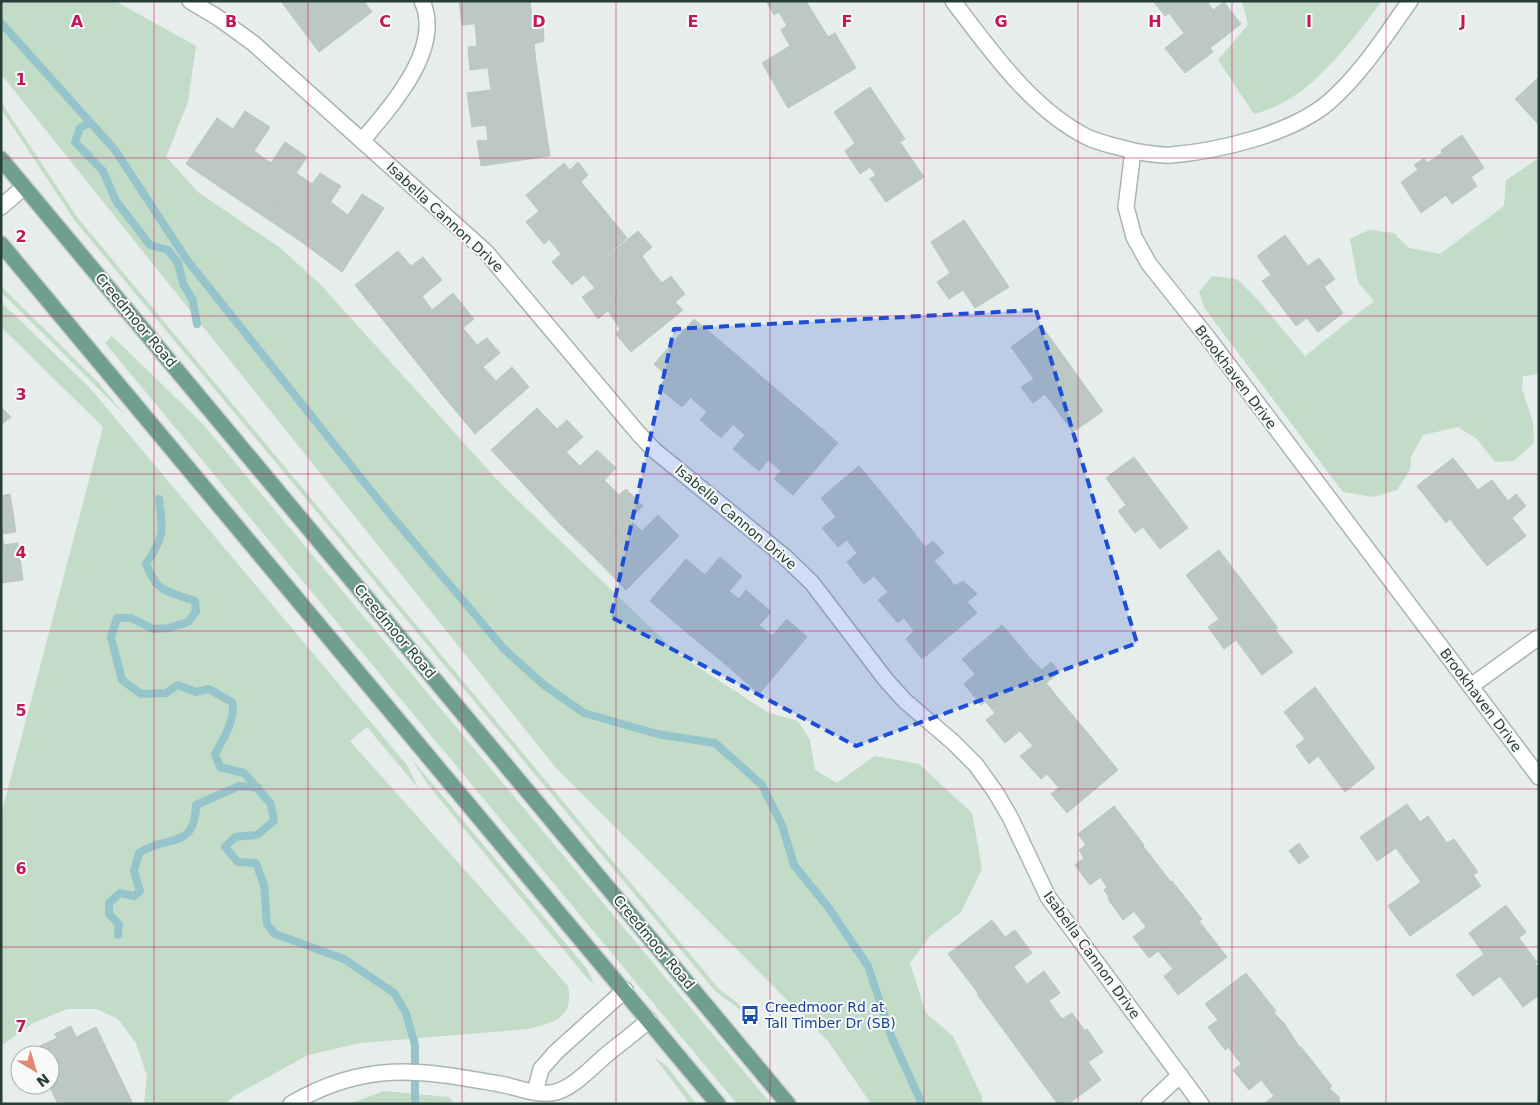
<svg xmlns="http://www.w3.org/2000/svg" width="1540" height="1105" font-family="'DejaVu Sans',sans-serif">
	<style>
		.green { fill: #c2dcc8 }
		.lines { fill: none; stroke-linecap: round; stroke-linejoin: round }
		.stream { stroke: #95c5cb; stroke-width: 8 }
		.building { fill: #bcc8c3; stroke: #b9c7c1 }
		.minor-casing { stroke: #a9b5b1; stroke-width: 18 }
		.major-casing { stroke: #c3c9c7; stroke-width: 18 }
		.minor { stroke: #fff; stroke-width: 15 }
		.major { stroke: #709e90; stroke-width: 15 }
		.marked { fill: #1d4ed8; fill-opacity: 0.2; stroke: #1d4ed8; stroke-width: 4; stroke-dasharray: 10 6; stroke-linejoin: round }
		.grid { fill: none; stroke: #c2185b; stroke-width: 1; stroke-opacity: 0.55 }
		.labels { text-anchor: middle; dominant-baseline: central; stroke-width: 4; stroke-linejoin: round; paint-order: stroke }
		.street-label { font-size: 14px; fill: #273e37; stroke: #f7faf8 }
		.transit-label { font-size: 14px; fill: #164399; stroke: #f7faf8; text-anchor: start }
		.grid-label { font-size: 16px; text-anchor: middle; font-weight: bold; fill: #c2185b; stroke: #f7faf8; stroke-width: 4; stroke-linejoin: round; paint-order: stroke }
	</style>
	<rect width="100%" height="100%" fill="#e6edea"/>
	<!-- green -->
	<g class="green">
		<path d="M1,1H115L196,46L188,102L166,157L198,192L279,247L320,284L501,484L678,654L767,712L798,721L810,740L815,770L837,783L875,756L919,764L972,813L982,869L961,912L930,936L910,963L926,1013L953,1036L982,1097V1104H871L828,1041L556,768L1,74Z"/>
		<path d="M1242,1H1382C1349,44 1309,101 1254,114L1218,60L1248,25Z"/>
		<path d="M1,102L77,217L719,989L751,1013L762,1026L715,991L75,221L1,109Z"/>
		<path d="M1539,158V374L1523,376L1522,389L1533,422L1534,443L1514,461L1495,462L1477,439L1458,427L1423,435L1411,457L1410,470L1397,490L1374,497L1343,492L1205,309L1199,292L1212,276L1237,279L1258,300L1305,356L1374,301L1358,282L1350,239L1369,230L1394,233L1409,248L1440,254L1504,206L1506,180Z"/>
		<path d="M1,286L96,380L126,416L1,292Z"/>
		<path d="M1,302L89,387L407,765L418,788L367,727L350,741L568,986C574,1019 555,1021 529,1029L360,1043L308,1055L234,1096L225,1104H144L147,1076L136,1043L118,1019L97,1009H67L33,1023L1,1046V815L103,427L1,327Z"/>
		<path d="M112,336L202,423L771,1104H737L105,343Z"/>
		<path d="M410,757L587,969L594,984L586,977L429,786Z"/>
		<path d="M655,1058L667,1066L696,1104H690Z"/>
		<path d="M384,1091L449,1097L454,1104H349Z"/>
	</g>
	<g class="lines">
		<!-- stream -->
		<g class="stream">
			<path d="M1,23L115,150L187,260L384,507L504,649L544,685L584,713L657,734L715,743L762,785L782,825L794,865L828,907L868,966L892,1038L922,1104"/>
			<path d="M90,123L80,128L75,142L103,171L116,201L150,245L168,250L178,263L183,283L193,301L197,324"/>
			<path d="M159,499C163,531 165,536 146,564C158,595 167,590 195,601L196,612L188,622L168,628L153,629L131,618H117L111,637L122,680L141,694L166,693L178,685L196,692L209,689L232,702C236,719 223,740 215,754L220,767L244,773L271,804L274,821L257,835L235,837L225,847L238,862L256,863L264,885L267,924L275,934L344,959L394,993L406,1013L415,1045V1104"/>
			<path d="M118,935L119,924L109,914V903L120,893L134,896L140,891L134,871L139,853C167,834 195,851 196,805L239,786L258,788"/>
		</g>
	</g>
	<!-- building -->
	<g class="building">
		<path d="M281,1H312L292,16Z"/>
		<path d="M312,1H364L372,12L319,52L292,16Z"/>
		<path d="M459,1H530L532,18L462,25Z"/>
		<path d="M766,1H806L828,37L835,33L856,68L788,108L762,63L790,46L781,30L787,26L779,12L774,15Z"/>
		<path d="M1153,1H1207L1213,10L1224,2L1241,24L1210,48L1213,52L1185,73L1165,48L1184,33L1169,13L1165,16Z"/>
		<path d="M532,18L531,27L543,24L544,41L534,44L536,62L470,70L468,47L477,46L475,24Z"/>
		<path d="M536,62L544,117L472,127L467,93L491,90L488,69Z"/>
		<path d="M1539,77V125L1515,99Z"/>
		<path d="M870,87L905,139L900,142L924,177L886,202L870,179L876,175L870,167L860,174L845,151L855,143L834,112Z"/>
		<path d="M245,111L270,127L227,192L186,164L217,118L233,129Z"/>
		<path d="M544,117L550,156L481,166L477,141L488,140L486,125Z"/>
		<path d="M1462,135L1484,168L1471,177L1477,186L1452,204L1446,195L1421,213L1401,182L1418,170L1414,165L1424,158L1427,163L1442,153L1441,150Z"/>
		<path d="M285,142L307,157L266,218L227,192L254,151L271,163Z"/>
		<path d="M578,162L588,175L581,182L596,200L544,244L526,222L539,211L526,195L564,163L570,170Z"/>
		<path d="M296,173L312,184L320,173L341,186L303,243L266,218Z"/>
		<path d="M362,194L384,208L342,272L303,243L331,202L348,215Z"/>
		<path d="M596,200L627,238L572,285L552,262L561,254L549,239Z"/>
		<path d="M964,220L1009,287L975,308L963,290L949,299L937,282L950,273L931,242Z"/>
		<path d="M638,231L652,247L642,256L653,272L598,319L582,297L595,288L584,275Z"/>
		<path d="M1285,235L1308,266L1319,258L1335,279L1324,287L1343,313L1318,332L1307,318L1296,326L1262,281L1271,275L1257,256Z"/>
		<path d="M398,251L411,266L423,257L442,280L387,325L355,285Z"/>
		<path d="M653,272L662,283L671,276L685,294L675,302L683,310L631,352L616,334L620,329L607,309Z"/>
		<path d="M453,293L474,319L418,364L387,325L422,296L432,310Z"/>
		<path d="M694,319L731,350L682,407L658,387L668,377L654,364Z"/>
		<path d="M1041,325L1103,411L1073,432L1045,394L1033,403L1021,387L1034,379L1011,347Z"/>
		<path d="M463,328L477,345L487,338L500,353L445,398L418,364Z"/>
		<path d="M731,350L769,383L721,438L700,420L707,412L690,397Z"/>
		<path d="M483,367L496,381L512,367L529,387L475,434L445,398Z"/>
		<path d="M769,383L806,415L759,471L733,449L745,435L733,424Z"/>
		<path d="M1,407L11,417L1,425Z"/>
		<path d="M537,408L557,429L567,420L583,437L527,488L491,450Z"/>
		<path d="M806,415L838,443L793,495L774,479L781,471L768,460Z"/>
		<path d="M597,450L616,468L561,525L527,488L566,452L580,466Z"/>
		<path d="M1134,457L1188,528L1160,549L1143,527L1135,533L1118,511L1126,505L1106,478Z"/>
		<path d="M1453,458L1478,490L1492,480L1508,501L1516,494L1526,506L1512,518L1526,536L1487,566L1450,519L1446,523L1417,486Z"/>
		<path d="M859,466L890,503L838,547L822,528L836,517L821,498Z"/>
		<path d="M604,480L619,495L626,489L643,506L593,556L561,525Z"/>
		<path d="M10,494L16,532L2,534L4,545L18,543L23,580L1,583V496Z"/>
		<path d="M890,503L919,539L864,584L847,562L857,553L847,540Z"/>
		<path d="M658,515L679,536L626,590L593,556L629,519L642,531Z"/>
		<path d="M919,539L925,547L933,541L944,553L934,561L950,579L898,623L878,600L888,592L874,576Z"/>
		<path d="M1219,550L1278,628L1275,630L1293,652L1262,675L1236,640L1224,649L1208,627L1219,619L1186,575Z"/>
		<path d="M720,557L742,576L691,636L650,601L686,559L705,575Z"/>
		<path d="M950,579L954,586L963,581L977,594L967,602L977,613L922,659L906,639L914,631L904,618Z"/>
		<path d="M746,590L771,612L725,664L691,636L729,591L739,599Z"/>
		<path d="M787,619L807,637L759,694L725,664L759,625L772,636Z"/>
		<path d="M1002,625L1032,660L981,705L964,684L975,674L962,659Z"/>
		<path d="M1032,660L1042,670L1051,662L1060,672L1046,683L1059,699L1005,743L986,720L995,713L985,701Z"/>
		<path d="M1315,687L1375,768L1345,792L1318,756L1309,764L1296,746L1305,739L1284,712Z"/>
		<path d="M1059,699L1091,737L1041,779L1020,756L1033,746L1020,731Z"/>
		<path d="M1091,737L1118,770L1067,813L1051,794L1059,788L1046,773Z"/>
		<path d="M1407,804L1420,822L1428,816L1447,843L1454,839L1478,872L1473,875L1481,886L1410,936L1388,906L1421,882L1396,848L1377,861L1360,837Z"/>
		<path d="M1114,806L1144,845L1090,885L1075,865L1084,858L1079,850L1086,845L1078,834Z"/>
		<path d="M1299,843L1309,857L1299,864L1289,851Z"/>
		<path d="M1143,846L1171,882L1123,920L1108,899L1109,897L1104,890L1107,887L1100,877Z"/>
		<path d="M1172,881L1202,919L1149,958L1133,937L1146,927L1134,911Z"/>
		<path d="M1506,905L1526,932L1519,938L1537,962L1535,964L1539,969V995L1523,1007L1500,976L1473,996L1456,975L1484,954L1469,933Z"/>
		<path d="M992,920L1005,937L1015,930L1032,953L978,993L948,954Z"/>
		<path d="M1199,921L1227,957L1178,995L1164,976L1173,969L1158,951Z"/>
		<path d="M1014,967L1027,984L1044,971L1060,993L1005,1032L977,994Z"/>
		<path d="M1246,973L1276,1011L1225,1050L1208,1027L1218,1020L1205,1004Z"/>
		<path d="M1049,1001L1062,1019L1072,1013L1085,1031L1032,1069L1005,1032Z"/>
		<path d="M1274,1013L1284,1023L1300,1048L1249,1090L1233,1070L1241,1064L1228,1047Z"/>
		<path d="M71,1026L76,1037L96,1027L133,1104H58L49,1085L50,1055H35L32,1050L57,1038L55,1034Z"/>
		<path d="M1087,1029L1103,1052L1088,1062L1101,1080L1068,1104H1058L1032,1069Z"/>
		<path d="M1301,1047L1332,1086L1309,1104H1264L1274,1096L1261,1080Z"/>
		<path d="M1329,1088L1340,1098L1338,1099L1341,1104H1309Z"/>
	</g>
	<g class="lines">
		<!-- minor casing -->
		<g class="minor-casing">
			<g id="minor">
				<path d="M190,1L217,17L253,43L486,252L638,433L654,450L785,557L812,583L886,680L905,701L953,742L976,765L996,793L1010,817L1048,897L1201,1104"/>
				<path d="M953,1C990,50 1033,111 1089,138C1103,144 1119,147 1133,151L1126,207L1134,237L1149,264L1208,338L1539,777"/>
				<path d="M362,141C390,107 444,49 422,1"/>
				<path d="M1133,151C1145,153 1159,156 1171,155C1219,151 1291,134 1329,102C1362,73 1385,36 1410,1"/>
				<path d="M1,207L24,187"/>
				<path d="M1471,686L1539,637"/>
				<path d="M535,1092L541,1069L556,1052L625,990"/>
				<path d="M291,1104C366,1060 420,1070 500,1084C517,1087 539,1097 556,1092C574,1087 591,1068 605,1056C619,1044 635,1033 649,1020"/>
				<path d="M1149,1104L1180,1075"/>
			</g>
		</g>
		<!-- major casing -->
		<g class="major-casing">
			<g id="major">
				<path d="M1,159L788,1104"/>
				<path d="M1,244L718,1104"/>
			</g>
		</g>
		<!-- minor -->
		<use href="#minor" class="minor"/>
		<!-- major -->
		<use href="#major" class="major"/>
	</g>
	<!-- marked area -->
	<path class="marked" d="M1036,310L1137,643L856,746L611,617L674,329Z"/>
	<!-- grid -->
	<path class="grid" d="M154,1V1104M308,1V1104M462,1V1104M616,1V1104M770,1V1104M924,1V1104M1078,1V1104M1232,1V1104M1386,1V1104M1,158H1539M1,316H1539M1,474H1539M1,631H1539M1,789H1539M1,947H1539"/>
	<!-- icons -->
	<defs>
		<g id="bus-bare" transform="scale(1.5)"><path d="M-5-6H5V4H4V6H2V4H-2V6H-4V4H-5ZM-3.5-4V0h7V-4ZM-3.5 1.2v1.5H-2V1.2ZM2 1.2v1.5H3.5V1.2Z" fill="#1a4fb4" stroke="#f7faf8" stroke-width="2.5" paint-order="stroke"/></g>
	</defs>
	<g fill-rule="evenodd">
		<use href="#bus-bare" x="750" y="1015"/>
	</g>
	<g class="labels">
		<!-- street labels -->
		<g class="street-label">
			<text transform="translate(445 217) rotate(43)">Isabella Cannon Drive</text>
			<text transform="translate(136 320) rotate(50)">Creedmoor Road</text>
			<text transform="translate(1236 377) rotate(53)">Brookhaven Drive</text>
			<text transform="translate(736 517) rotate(40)">Isabella Cannon Drive</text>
			<text transform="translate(395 631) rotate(50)">Creedmoor Road</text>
			<text transform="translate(1481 700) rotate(53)">Brookhaven Drive</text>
			<text transform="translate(654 942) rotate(50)">Creedmoor Road</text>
			<text transform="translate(1092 955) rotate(54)">Isabella Cannon Drive</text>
		</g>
		<!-- transit labels -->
		<g class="transit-label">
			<text x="765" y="1007">Creedmoor Rd at<tspan x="765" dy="16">Tall Timber Dr (SB)</tspan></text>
		</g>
	</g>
	<g class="grid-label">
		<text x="77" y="27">A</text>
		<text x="231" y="27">B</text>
		<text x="385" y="27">C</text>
		<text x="539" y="27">D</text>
		<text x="693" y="27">E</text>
		<text x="847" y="27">F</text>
		<text x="1001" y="27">G</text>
		<text x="1155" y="27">H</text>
		<text x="1309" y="27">I</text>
		<text x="1463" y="27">J</text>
		<text x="21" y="85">1</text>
		<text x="21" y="242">2</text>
		<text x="21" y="400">3</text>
		<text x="21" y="558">4</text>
		<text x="21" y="716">5</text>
		<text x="21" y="874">6</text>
		<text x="21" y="1032">7</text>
	</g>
	<!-- border -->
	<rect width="1540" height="1105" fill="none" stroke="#273e37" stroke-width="5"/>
	<!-- north arrow -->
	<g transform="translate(35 1070) rotate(142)"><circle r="24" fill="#f7faf8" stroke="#a4afab"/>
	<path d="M0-4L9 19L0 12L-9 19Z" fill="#e28870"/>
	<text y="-8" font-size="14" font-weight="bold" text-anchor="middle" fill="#273e37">N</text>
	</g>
</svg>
